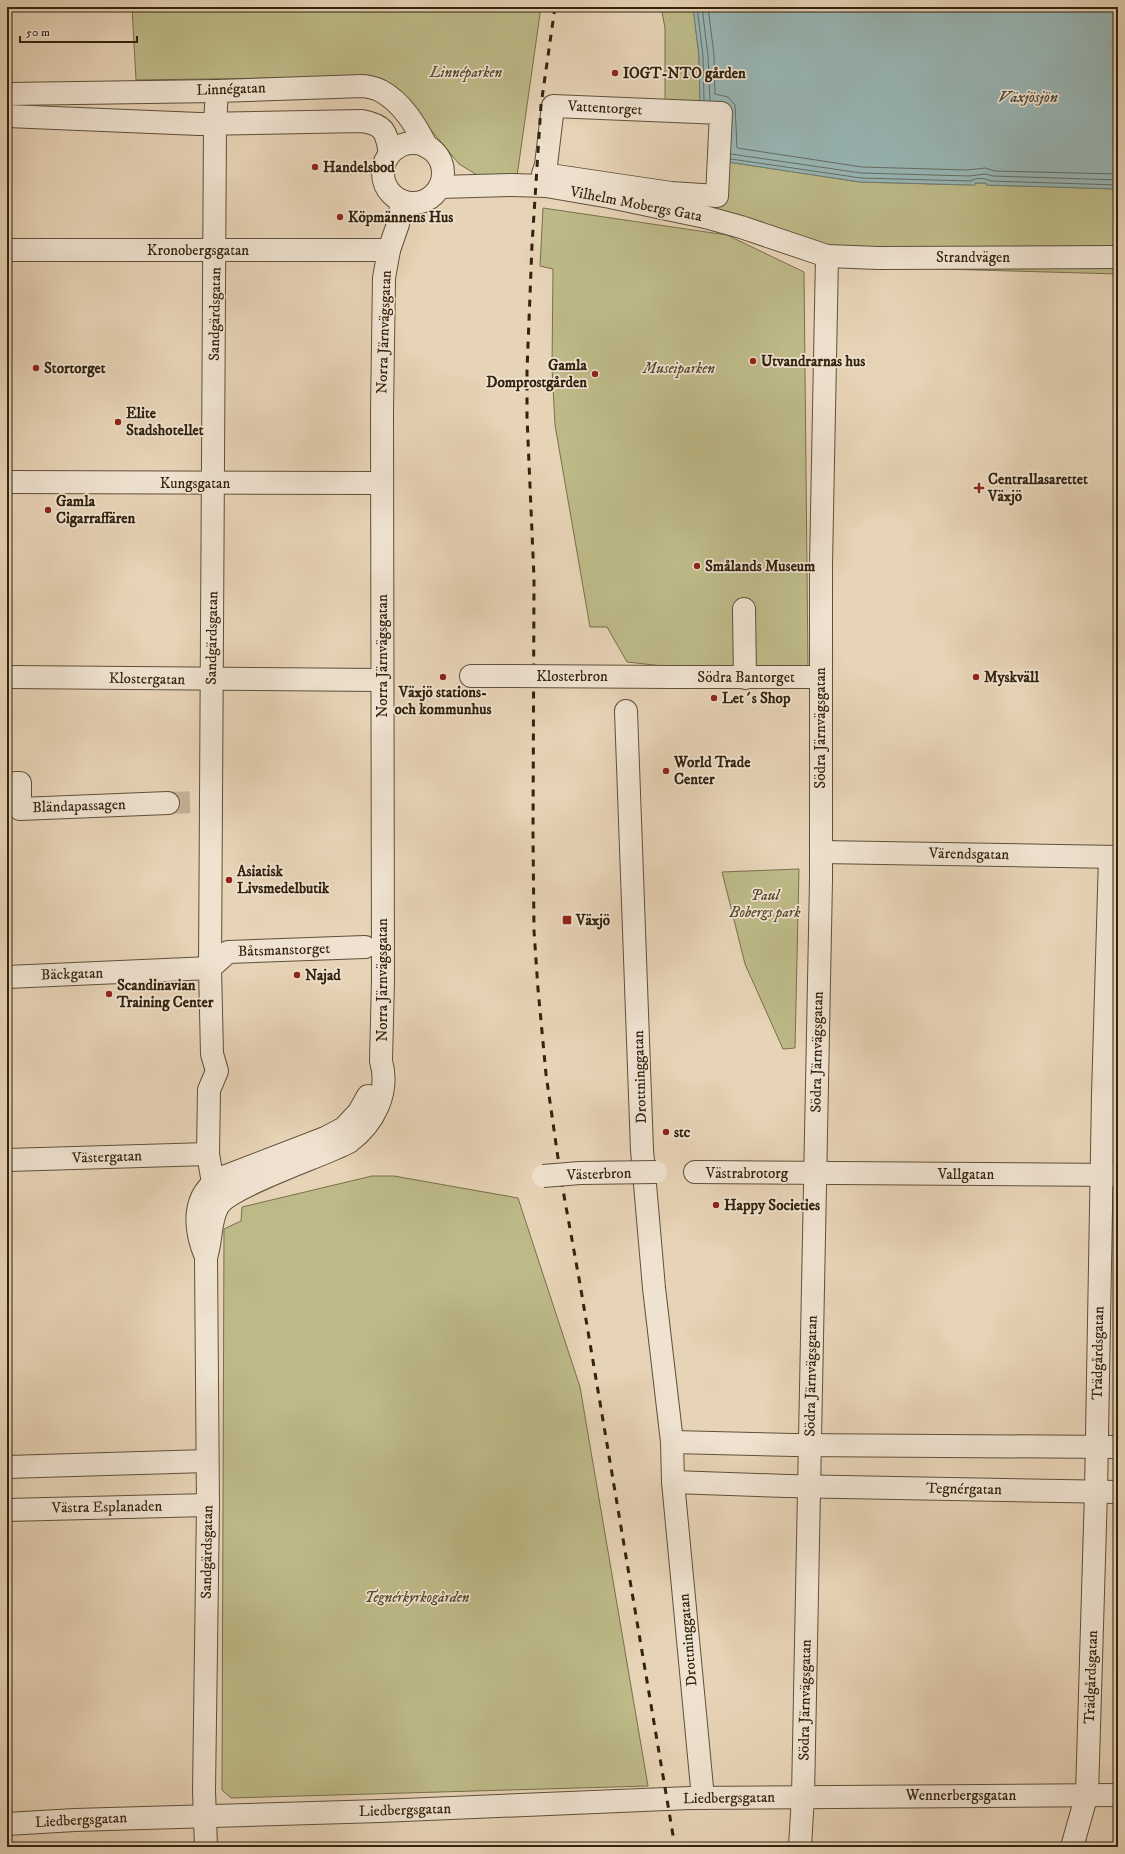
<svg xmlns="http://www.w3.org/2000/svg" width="1125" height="1854" font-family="'IM FELL DW Pica',serif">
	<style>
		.green { fill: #bdba88; stroke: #786f4c }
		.water { fill: #98b6b5; stroke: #707c73 }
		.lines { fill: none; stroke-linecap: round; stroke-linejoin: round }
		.shore { stroke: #666d62; stroke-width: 1 }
		.minor-tunnel { stroke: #c3b095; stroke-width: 22; stroke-dasharray: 22 11; stroke-linecap: butt }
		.minor-casing { stroke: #605039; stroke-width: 24 }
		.minor { stroke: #efe2d0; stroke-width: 22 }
		.rail { stroke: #33240f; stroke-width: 3; stroke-dasharray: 7 7; stroke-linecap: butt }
		.minor-bridge-casing { stroke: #605039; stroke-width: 24; stroke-linecap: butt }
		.minor-bridge { stroke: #efe2d0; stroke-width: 22 }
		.poi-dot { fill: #8f2418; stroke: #efe2d0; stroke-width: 1.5 }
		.labels { text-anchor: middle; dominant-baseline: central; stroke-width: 3.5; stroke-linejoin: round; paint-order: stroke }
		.park-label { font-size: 15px; font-style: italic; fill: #564a2d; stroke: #efe2d0 }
		.poi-label { font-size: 15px; font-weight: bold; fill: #33240f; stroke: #efe2d0; text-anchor: start }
		.street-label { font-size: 15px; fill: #33240f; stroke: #efe2d0 }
		.water-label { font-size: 16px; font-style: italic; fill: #4c4838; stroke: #efe2d0 }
	</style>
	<rect width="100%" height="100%" fill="#e7d3b6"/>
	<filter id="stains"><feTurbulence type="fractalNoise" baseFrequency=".005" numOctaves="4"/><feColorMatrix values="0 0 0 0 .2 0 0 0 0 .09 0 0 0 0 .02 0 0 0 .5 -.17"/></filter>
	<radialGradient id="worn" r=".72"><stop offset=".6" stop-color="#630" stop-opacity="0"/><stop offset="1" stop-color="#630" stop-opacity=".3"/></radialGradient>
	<!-- green -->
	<g class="green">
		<path d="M132,7H541L517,176L477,175L459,164L408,102L347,77L136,80Z"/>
		<path d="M661,7H693L699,56L700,106L665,111V28Z"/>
		<path d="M728,162L860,182L970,185L974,183H986L987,185L1118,189V274L871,267L715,215L717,196Z"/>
		<path d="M543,208L727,235L804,272L808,668L699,670L627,662L607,627H590L555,425L552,368L553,269L540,266Z"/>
		<path d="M799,869L795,1048L783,1049L745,964L722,872Z"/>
		<path d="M372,1176H394L518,1198L580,1387L648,1786L231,1798L222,1790L224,1229L241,1221L242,1207Z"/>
	</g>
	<!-- water -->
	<path class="water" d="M693,7H1118V189L986,185V183H975V185H972L860,182L728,162L722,111L700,106L699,56Z"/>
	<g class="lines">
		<!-- shore -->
		<g class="shore">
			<path d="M697,7L703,56L704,100"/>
			<path d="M702,7L708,56L710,101"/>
			<path d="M708,7L714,55L715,94L728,97L735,105L737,148L862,167L967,170L985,168L995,171L1118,174"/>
			<path d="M731,154L861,173L969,176L986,174L993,176L1118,180"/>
			<path d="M731,159L861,178L971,181C976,177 985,178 990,181L1118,185"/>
		</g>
		<!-- minor-tunnel -->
		<path class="minor-tunnel" d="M168,803L196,802"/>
		<!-- minor casing -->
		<g class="minor-casing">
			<g id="minor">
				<path d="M217,91L215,123L210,968L212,1054L217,1071L209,1090L208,1154L213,1183L225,1198"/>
				<path d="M7,94L217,91L363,86C369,87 376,88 381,91C403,103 416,126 427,147"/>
				<path d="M553,106L721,113L717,196L671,193L543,174L546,165Z"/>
				<path d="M7,116L199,124L362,121C385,125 386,132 390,153"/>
				<circle cx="413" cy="173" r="30"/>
				<path d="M440,187L512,185L546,186L610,197L705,217L741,227L827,256L878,258L1118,257"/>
				<path d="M7,250H389"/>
				<path d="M7,482L382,483"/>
				<path d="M744,609L745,678"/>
				<path d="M471,676H514"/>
				<path d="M7,677L382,680"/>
				<path d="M673,677H820"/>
				<path d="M626,711L642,1150L654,1288L672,1442L673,1482L703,1798"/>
				<path d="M15,783H20V809L168,803"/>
				<path d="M821,852L1118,857"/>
				<path d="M210,968L228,952L365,947"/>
				<path d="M7,977L210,968"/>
				<path d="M7,1160L208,1154"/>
				<path d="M695,1172L1118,1175"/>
				<path d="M206,1257C212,1240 209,1222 218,1206C230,1186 323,1156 349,1142C374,1123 390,1093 381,1061L383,980L382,411L384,278L389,250L398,224L402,201"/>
				<path d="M672,1442L794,1445L1118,1447"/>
				<path d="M7,1467L207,1461"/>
				<path d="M673,1482L787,1486L1118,1492"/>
				<path d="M7,1510L208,1505"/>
				<path d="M7,1824L75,1820L380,1811L690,1798L1118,1795"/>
				<path d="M206,1847L204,1791L208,1505L206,1257C194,1229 191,1195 221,1178L325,1138L344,1128L359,1112L368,1096"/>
				<path d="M800,1847L803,1796L821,880V564L827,256"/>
				<path d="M1072,1847L1087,1794L1096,1492L1103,1095L1110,857"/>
			</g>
		</g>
		<!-- minor -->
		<use href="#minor" class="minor"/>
		<!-- rail -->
		<path class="rail" d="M555,7L541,105L532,245L527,370V417L534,578L533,835L534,931L538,989L546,1074L561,1179L580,1284L675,1847"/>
		<!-- minor-bridge casing -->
		<g class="minor-bridge-casing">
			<g id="minor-bridge">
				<path d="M514,676L673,677"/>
				<path d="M543,1176L580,1173L656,1172"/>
			</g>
		</g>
		<!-- minor-bridge -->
		<use href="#minor-bridge" class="minor-bridge"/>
	</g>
	<!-- markers -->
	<g class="poi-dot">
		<circle cx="615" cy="73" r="4"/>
		<circle cx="315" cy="167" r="4"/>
		<circle cx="340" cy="217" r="4"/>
		<circle cx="753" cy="361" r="4"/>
		<circle cx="36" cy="368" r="4"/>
		<circle cx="595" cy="374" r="4"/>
		<circle cx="118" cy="422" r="4"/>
		<path d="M977 482h4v4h4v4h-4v4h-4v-4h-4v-4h4z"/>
		<circle cx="48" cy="510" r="4"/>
		<circle cx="697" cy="566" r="4"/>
		<circle cx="443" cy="677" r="4"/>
		<circle cx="976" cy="677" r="4"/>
		<circle cx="714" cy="698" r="4"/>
		<circle cx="666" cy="771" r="4"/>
		<circle cx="229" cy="880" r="4"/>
		<rect x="562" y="915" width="10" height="10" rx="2"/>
		<circle cx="297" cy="975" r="4"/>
		<circle cx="109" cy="994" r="4"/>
		<circle cx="666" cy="1132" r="4"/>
		<circle cx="716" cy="1205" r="4"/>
	</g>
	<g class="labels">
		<!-- park labels -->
		<g class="park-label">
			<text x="466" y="72">Linnéparken</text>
			<text x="679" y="368">Museiparken</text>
			<text x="765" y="895">Paul<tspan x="765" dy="17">Bobergs park</tspan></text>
			<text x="417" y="1597">Tegnérkyrkogården</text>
		</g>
		<!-- poi labels -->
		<g class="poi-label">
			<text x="623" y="73">IOGT-NTO gården</text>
			<text x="323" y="167">Handelsbod</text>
			<text x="348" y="217">Köpmännens Hus</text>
			<text x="761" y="361">Utvandrarnas hus</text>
			<text x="587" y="365" text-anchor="end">Gamla<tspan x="587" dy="17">Domprostgården</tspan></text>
			<text x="44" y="368">Stortorget</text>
			<text x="126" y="413">Elite<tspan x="126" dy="17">Stadshotellet</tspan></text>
			<text x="988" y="479">Centrallasarettet<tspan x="988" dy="17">Växjö</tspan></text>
			<text x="56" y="501">Gamla<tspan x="56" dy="17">Cigarraffären</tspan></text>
			<text x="705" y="566">Smålands Museum</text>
			<text x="984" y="677">Myskväll</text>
			<text x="443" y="692" text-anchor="middle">Växjö stations-<tspan x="443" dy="17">och kommunhus</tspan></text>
			<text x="722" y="698">Let´s Shop</text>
			<text x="674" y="762">World Trade<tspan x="674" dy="17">Center</tspan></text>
			<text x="237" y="871">Asiatisk<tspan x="237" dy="17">Livsmedelbutik</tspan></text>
			<text x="576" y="920">Växjö</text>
			<text x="305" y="975">Najad</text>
			<text x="117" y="985">Scandinavian<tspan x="117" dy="17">Training Center</tspan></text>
			<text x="674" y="1132">stc</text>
			<text x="724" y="1205">Happy Societies</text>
		</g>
		<!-- street labels -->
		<g class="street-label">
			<text transform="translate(231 89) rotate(-2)">Linnégatan</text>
			<text transform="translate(605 108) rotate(3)">Vattentorget</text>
			<text transform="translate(636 204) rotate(11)">Vilhelm Mobergs Gata</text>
			<text x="198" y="250">Kronobergsgatan</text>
			<text x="973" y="257">Strandvägen</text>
			<text transform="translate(215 314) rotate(-89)">Sandgärdsgatan</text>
			<text transform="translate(384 332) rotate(-88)">Norra Järnvägsgatan</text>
			<text x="195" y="483">Kungsgatan</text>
			<text transform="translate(212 638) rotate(-89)">Sandgärdsgatan</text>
			<text transform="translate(382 656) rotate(-90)">Norra Järnvägsgatan</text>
			<text x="572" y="676">Klosterbron</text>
			<text x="746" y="677">Södra Bantorget</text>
			<text transform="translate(147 679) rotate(1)">Klostergatan</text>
			<text transform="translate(820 728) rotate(-90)">Södra Järnvägsgatan</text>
			<text transform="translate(79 806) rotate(-2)">Bländapassagen</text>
			<text transform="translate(969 854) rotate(1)">Värendsgatan</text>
			<text transform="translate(284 950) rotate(-2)">Båtsmanstorget</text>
			<text transform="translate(72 974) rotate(-2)">Bäckgatan</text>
			<text transform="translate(382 980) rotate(-90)">Norra Järnvägsgatan</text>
			<text transform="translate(817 1052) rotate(-89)">Södra Järnvägsgatan</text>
			<text transform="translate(640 1077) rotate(-92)">Drottninggatan</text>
			<text transform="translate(107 1157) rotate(-2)">Västergatan</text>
			<text x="747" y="1173">Västrabrotorg</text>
			<text transform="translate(599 1174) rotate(-2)">Västerbron</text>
			<text x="966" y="1174">Vallgatan</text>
			<text transform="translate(1098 1353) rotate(-89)">Trädgårdsgatan</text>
			<text transform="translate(811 1376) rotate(-89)">Södra Järnvägsgatan</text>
			<text transform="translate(964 1489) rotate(1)">Tegnérgatan</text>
			<text transform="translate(107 1507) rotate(-1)">Västra Esplanaden</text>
			<text transform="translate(207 1552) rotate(-89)">Sandgärdsgatan</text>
			<text transform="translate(688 1640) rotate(-95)">Drottninggatan</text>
			<text transform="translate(1091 1677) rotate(-88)">Trädgårdsgatan</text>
			<text transform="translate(805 1700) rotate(-89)">Södra Järnvägsgatan</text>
			<text x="961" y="1795">Wennerbergsgatan</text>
			<text transform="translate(729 1798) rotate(-1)">Liedbergsgatan</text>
			<text transform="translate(405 1810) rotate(-2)">Liedbergsgatan</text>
			<text transform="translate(81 1820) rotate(-3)">Liedbergsgatan</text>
		</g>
		<!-- water labels -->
		<g class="water-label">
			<text x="1028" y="97">Växjösjön</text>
		</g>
	</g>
	<!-- margin -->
	<rect width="1125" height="1854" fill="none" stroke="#e7d3b6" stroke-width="24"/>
	<rect x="8" y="8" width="1109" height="1838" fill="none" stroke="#33240f" stroke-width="2"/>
	<rect x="12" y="12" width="1101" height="1830" fill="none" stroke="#33240f"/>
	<!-- scale -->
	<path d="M20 36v6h117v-6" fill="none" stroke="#33240f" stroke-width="2"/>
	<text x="26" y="36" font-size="12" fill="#33240f" stroke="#efe2d0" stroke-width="3" paint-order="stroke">50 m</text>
	<rect width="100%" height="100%" filter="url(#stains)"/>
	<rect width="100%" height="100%" fill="url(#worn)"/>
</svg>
